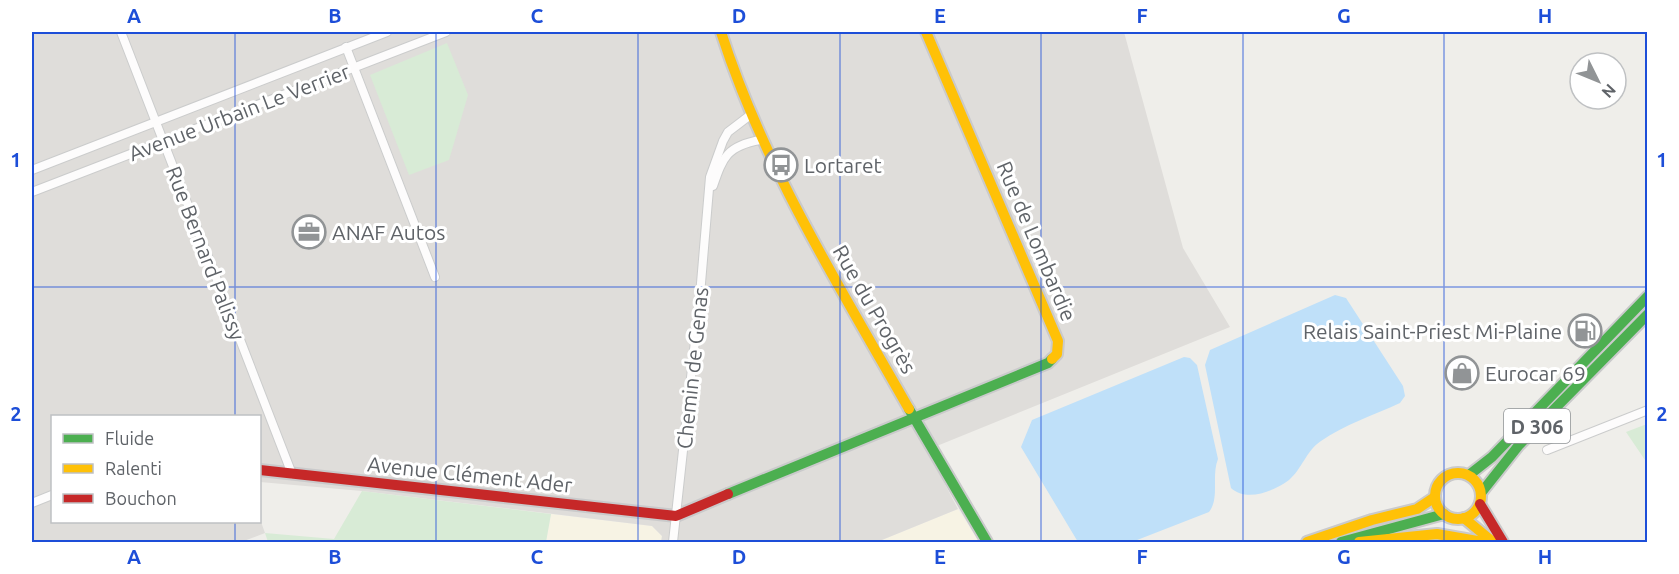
<svg xmlns="http://www.w3.org/2000/svg" width="1679" height="574" font-family="Ubuntu,sans-serif">
	<style>
		.commercial { fill: #f7f3e4 }
		.industrial { fill: #dfddda }
		.green { fill: #d8ebd6 }
		.water { fill: #bfe0f9 }
		.lines { fill: none; stroke-linecap: round; stroke-linejoin: round }
		.street-casing { stroke: #cbcccc; stroke-width: 10 }
		.fast-casing { stroke: #cacacb; stroke-width: 14 }
		.slow-casing { stroke: #cacacb; stroke-width: 14 }
		.jam-casing { stroke: #cacacb; stroke-width: 14 }
		.street { stroke: #fdfcfc; stroke-width: 8 }
		.fast { stroke: #4caf50; stroke-width: 10 }
		.slow { stroke: #ffc107; stroke-width: 10 }
		.jam { stroke: #c62828; stroke-width: 10 }
		.grid { fill: none; stroke: #1d4ed8; stroke-width: 1.5; stroke-opacity: 0.55 }
		.labels { text-anchor: middle; dominant-baseline: central; stroke-width: 6; stroke-linejoin: round; paint-order: stroke }
		.shield { fill: #fff; stroke: #8f9295; stroke-width: 1.5 }
		.shield-label { font-size: 20px; font-weight: bold; fill: #5f6368 }
		.street-label { font-size: 21px; fill: #5f6368; stroke: #fff }
		.poi-label { font-size: 21px; fill: #5f6368; stroke: #fff; text-anchor: start }
		.neatline { fill: none; stroke: #1d4ed8; stroke-width: 2 }
		.grid-label { font-size: 20px; text-anchor: middle; font-weight: bold; fill: #1d4ed8 }
	</style>
	<rect width="100%" height="100%" fill="#efeeea"/>
	<!-- commercial -->
	<g class="commercial">
		<path d="M958,509L979,542H877Z"/>
		<path d="M551,514L652,526L662,536L661,542H546Z"/>
	</g>
	<!-- industrial -->
	<path class="industrial" d="M32,32H1124L1183,248L1230,327L927,450L958,509L877,542H661L662,536L652,526L362,491L260,482V416H52V522H260V519L265,533L241,542H32Z"/>
	<!-- green -->
	<g class="green">
		<path d="M447,43L468,95L449,160L409,175L370,75Z"/>
		<path d="M1647,424H1648L1647,463L1626,432Z"/>
		<path d="M362,491L551,514L546,542H268L265,533L334,539Z"/>
	</g>
	<!-- water -->
	<g class="water">
		<path d="M1335,295L1346,298L1403,386L1405,396L1400,403C1374,415 1344,425 1321,441C1306,451 1302,469 1289,480C1273,492 1246,502 1231,488L1205,365L1210,350Z"/>
		<path d="M1184,357L1190,358L1197,365L1218,459C1211,476 1220,498 1209,512L1132,542H1078L1021,447L1032,420Z"/>
	</g>
	<g class="lines">
		<!-- street casing -->
		<g class="street-casing">
			<g id="street">
				<path d="M121,32L292,474"/>
				<path d="M346,47L435,277"/>
				<path d="M32,170L387,32"/>
				<path d="M713,186C723,157 727,146 760,140"/>
				<path d="M32,192L446,32"/>
				<path d="M1547,450L1648,410"/>
				<path d="M32,503L52,495"/>
				<path d="M673,542L700,295L710,177L723,141L728,132L749,116"/>
			</g>
		</g>
		<!-- fast casing -->
		<g class="fast-casing">
			<g id="fast">
				<path d="M909,409L987,542"/>
				<path d="M1469,475L1492,457L1648,296"/>
				<path d="M1481,493L1519,445L1648,314"/>
				<path d="M728,494L1048,363L1052,359"/>
				<path d="M1341,542L1444,514"/>
			</g>
		</g>
		<!-- slow casing -->
		<g class="slow-casing">
			<g id="slow">
				<path d="M721,32C764,167 840,287 909,409"/>
				<path d="M926,32L1058,341L1057,354L1052,359"/>
				<circle cx="1458" cy="496" r="23"/>
				<path d="M1464,518L1493,542"/>
				<path d="M1307,542L1372,520L1417,509L1435,497"/>
				<path d="M1359,542L1437,534L1483,542"/>
			</g>
		</g>
		<!-- jam casing -->
		<g class="jam-casing">
			<g id="jam">
				<path d="M260,470L676,516L728,494"/>
				<path d="M1480,504L1503,542"/>
			</g>
		</g>
		<!-- street -->
		<use href="#street" class="street"/>
		<!-- fast -->
		<use href="#fast" class="fast"/>
		<!-- slow -->
		<use href="#slow" class="slow"/>
		<!-- jam -->
		<use href="#jam" class="jam"/>
	</g>
	<!-- grid -->
	<path class="grid" d="M235,32V416M436,32V542M638,32V542M840,32V542M1041,32V542M1243,32V542M1444,32V542M32,287H1648M235,522V542"/>
	<!-- icons -->
	<defs>
		<g id="bus-ring" transform="scale(1.725)"><circle r="9.5" fill="#fff" stroke="#919496" stroke-width="1.5"/><path d="M-5-6H5V4H4V6H2V4H-2V6H-4V4H-5ZM-3.5-4V0h7V-4ZM-3.5 1.2v1.5H-2V1.2ZM2 1.2v1.5H3.5V1.2Z" fill="#919496"/></g>
		<g id="office-ring" transform="scale(1.725)"><circle r="9.5" fill="#fff" stroke="#919496" stroke-width="1.5"/><path d="M-6-3h4V-5.5h4V-3h4V5H-6ZM-1-4.5V-3h2v-1.5ZM-6 0V1H6V0Z" fill="#919496"/></g>
		<g id="fuel-ring" transform="scale(1.725)"><circle r="9.5" fill="#fff" stroke="#919496" stroke-width="1.5"/><path d="M-5.5-6h7V0h2V4h1.3V-2.5L3-4.5l.8-.8L6-3V5H2.5V1h-1V6h-7ZM-4.2-4.7v3.2H.2V-4.7Z" fill="#919496"/></g>
		<g id="shop-ring" transform="scale(1.725)"><circle r="9.5" fill="#fff" stroke="#919496" stroke-width="1.5"/><path d="M-5-2.5h2.3a2.7 3.5 0 0 1 5.4 0H5L5.5 6h-11ZM-1.5-2.5h3a1.5 2.3 0 0 0-3 0Z" fill="#919496"/></g>
	</defs>
	<g fill-rule="evenodd">
		<use href="#bus-ring" x="781" y="165"/>
		<use href="#office-ring" x="309" y="232"/>
		<use href="#fuel-ring" x="1585" y="331"/>
		<use href="#shop-ring" x="1462" y="373"/>
	</g>
	<g class="labels">
		<!-- shield labels -->
		<rect class="shield" x="1504" y="409" width="66" height="34" rx="4.5"/>
		<g class="shield-label">
			<text x="1537" y="426">D 306</text>
		</g>
		<!-- street labels -->
		<g class="street-label">
			<text transform="translate(239 112) rotate(-21)">Avenue Urbain Le Verrier</text>
			<text transform="translate(1037 241) rotate(67)">Rue de Lombardie</text>
			<text transform="translate(206 253) rotate(69)">Rue Bernard Palissy</text>
			<text transform="translate(875 309) rotate(60)">Rue du Progrès</text>
			<text transform="translate(692 368) rotate(-84)">Chemin de Genas</text>
			<text transform="translate(470 474) rotate(6)">Avenue Clément Ader</text>
		</g>
		<!-- poi labels -->
		<g class="poi-label">
			<text x="804" y="165">Lortaret</text>
			<text x="332" y="232">ANAF Autos</text>
			<text x="1562" y="331" text-anchor="end">Relais Saint-Priest Mi-Plaine</text>
			<text x="1485" y="373">Eurocar 69</text>
		</g>
	</g>
	<!-- border -->
	<rect width="1679" height="574" fill="none" stroke="#ffffff" stroke-width="66"/>
	<!-- legend -->
	<rect x="51" y="415" width="210" height="108" fill="#ffffff" stroke="#bfc1c3" stroke-width="1.5"/>
	<rect x="63" y="434" width="30" height="9" fill="#4caf50" stroke="#bfc1c3" stroke-width="1.5"/>
	<text x="105" y="445" font-size="18" fill="#5f6368">Fluide</text>
	<rect x="63" y="464" width="30" height="9" fill="#ffc107" stroke="#bfc1c3" stroke-width="1.5"/>
	<text x="105" y="475" font-size="18" fill="#5f6368">Ralenti</text>
	<rect x="63" y="494" width="30" height="9" fill="#c62828" stroke="#bfc1c3" stroke-width="1.5"/>
	<text x="105" y="505" font-size="18" fill="#5f6368">Bouchon</text>
	<!-- north arrow -->
	<g transform="translate(1598 81) rotate(133)"><circle r="28" fill="#ffffff" stroke="#bfc1c3" stroke-width="1.5"/>
	<path d="M0-4.5L10 22L0 15L-10 22Z" fill="#919496"/>
	<text y="-9" font-size="16" font-weight="bold" text-anchor="middle" fill="#5f6368">N</text>
	</g>
	<rect x="33" y="33" width="1613" height="508" class="neatline"/>
	<g class="grid-label">
		<text x="134" y="23">A</text>
		<text x="335" y="23">B</text>
		<text x="537" y="23">C</text>
		<text x="739" y="23">D</text>
		<text x="940" y="23">E</text>
		<text x="1142" y="23">F</text>
		<text x="1344" y="23">G</text>
		<text x="1545" y="23">H</text>
		<text x="16" y="167">1</text>
		<text x="1662" y="167">1</text>
		<text x="16" y="421">2</text>
		<text x="1662" y="421">2</text>
		<text x="134" y="564">A</text>
		<text x="335" y="564">B</text>
		<text x="537" y="564">C</text>
		<text x="739" y="564">D</text>
		<text x="940" y="564">E</text>
		<text x="1142" y="564">F</text>
		<text x="1344" y="564">G</text>
		<text x="1545" y="564">H</text>
	</g>
</svg>
